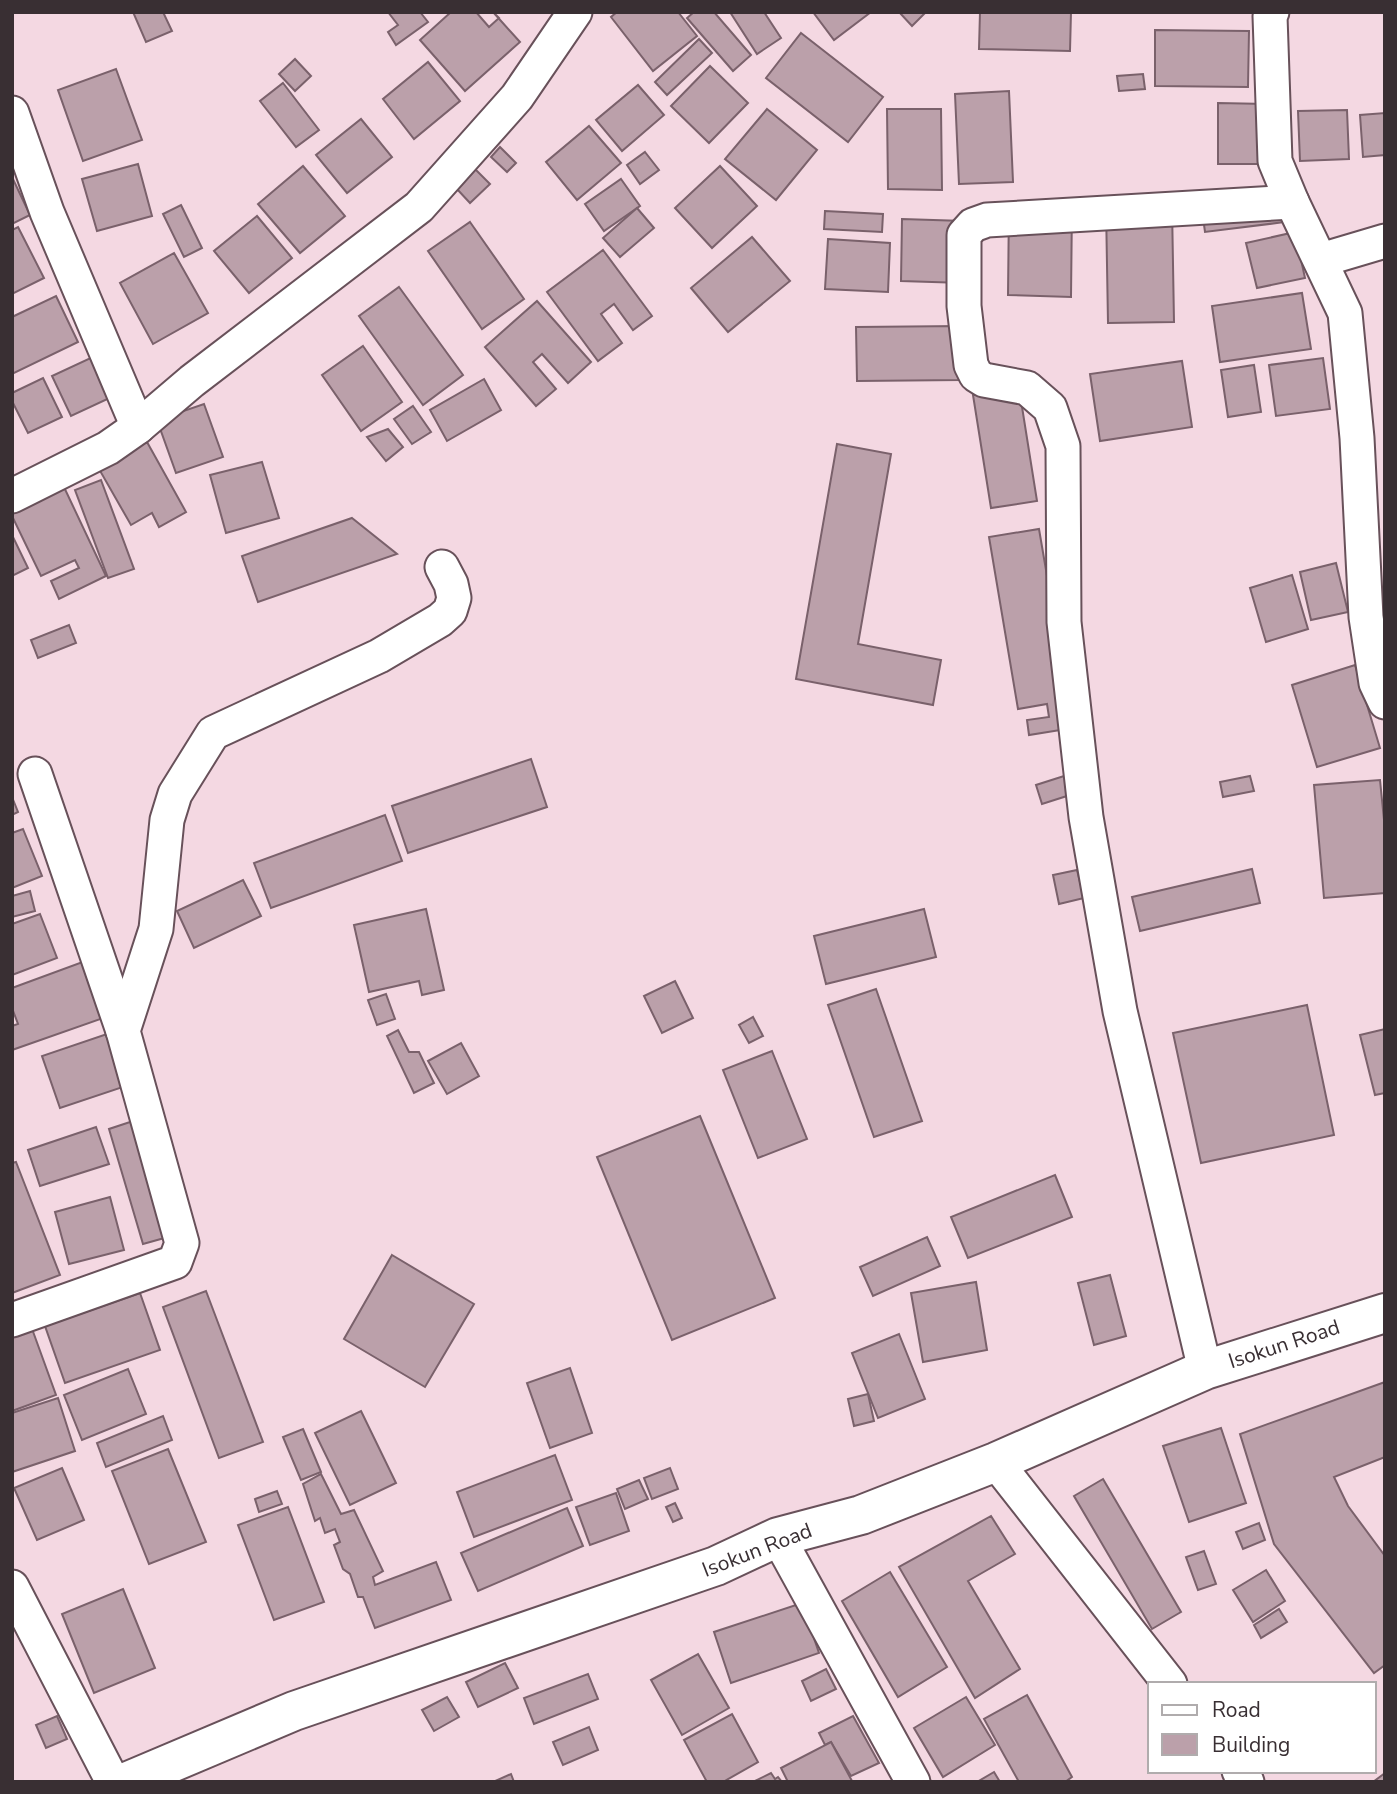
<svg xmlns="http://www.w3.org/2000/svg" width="1397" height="1794" font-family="'Nunito Sans',sans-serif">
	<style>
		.building { fill: #bba0aa; stroke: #7a616b; stroke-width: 2 }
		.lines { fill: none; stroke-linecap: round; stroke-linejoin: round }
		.street-casing { stroke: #68515a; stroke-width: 37 }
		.primary-casing { stroke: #68515a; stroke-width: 42 }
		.street { stroke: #fff; stroke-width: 33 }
		.primary { stroke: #fff; stroke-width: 38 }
		.labels { text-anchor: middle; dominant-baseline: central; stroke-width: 6; stroke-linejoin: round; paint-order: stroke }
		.street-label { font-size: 21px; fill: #392f33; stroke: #fff }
	</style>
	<rect width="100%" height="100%" fill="#f4d8e2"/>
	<!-- building -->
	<g class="building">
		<path d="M133,12H163L172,31L146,42Z"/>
		<path d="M388,12H420L428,22L396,45L388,32L398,25Z"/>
		<path d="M451,12H476L489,27L499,18L493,12L520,42L465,91L420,40Z"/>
		<path d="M617,12H678L697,36L653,71L611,17Z"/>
		<path d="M694,12H714L751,55L733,71L687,18Z"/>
		<path d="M730,12H764L781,38L757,54Z"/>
		<path d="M813,12H871L834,40Z"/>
		<path d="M899,12H926L912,26Z"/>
		<path d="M980,12H1071L1070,51L979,49Z"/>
		<path d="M1155,30L1249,31L1248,87L1155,86Z"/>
		<path d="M801,33L883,97L848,142L766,78Z"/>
		<path d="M699,39L712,53L667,95L655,82Z"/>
		<path d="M295,59L311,76L295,91L279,74Z"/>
		<path d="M428,62L460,101L414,139L383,99Z"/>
		<path d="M710,66L748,103L709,143L671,106Z"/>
		<path d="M116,69L142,140L83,161L58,90Z"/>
		<path d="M1143,74L1145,89L1119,91L1117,76Z"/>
		<path d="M283,83L319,130L296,147L260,101Z"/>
		<path d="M638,85L664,115L622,151L596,120Z"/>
		<path d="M1009,91L1013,182L959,184L955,94Z"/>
		<path d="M1218,103L1267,104V164H1218Z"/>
		<path d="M767,109L817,150L776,200L725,159Z"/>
		<path d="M887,109H941L942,190L888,189Z"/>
		<path d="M1347,110L1349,159L1300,161L1298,111Z"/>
		<path d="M1385,113V155L1363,157L1360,115Z"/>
		<path d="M361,119L392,157L347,193L316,155Z"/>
		<path d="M589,126L621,163L577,200L546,162Z"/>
		<path d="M500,147L516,163L507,172L491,157Z"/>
		<path d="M645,152L659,170L640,184L627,165Z"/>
		<path d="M138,164L152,216L97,231L82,179Z"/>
		<path d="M303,166L345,216L300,253L258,204Z"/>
		<path d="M720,166L757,206L712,248L675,208Z"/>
		<path d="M475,169L490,184L470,203L456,188Z"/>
		<path d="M12,177L30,215L12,224Z"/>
		<path d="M621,179L640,206L604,231L585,204Z"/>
		<path d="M1280,185L1285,222L1205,232L1200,196Z"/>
		<path d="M1009,204L1072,205L1071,297L1008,295Z"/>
		<path d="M181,205L202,248L184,257L163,214Z"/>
		<path d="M1172,206L1174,322L1108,323L1106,207Z"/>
		<path d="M637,208L654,228L620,257L603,238Z"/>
		<path d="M825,211L883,214L882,232L824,229Z"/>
		<path d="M257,216L292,258L249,293L214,251Z"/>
		<path d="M902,219L964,221L963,283L901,281Z"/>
		<path d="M470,222L524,299L482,329L428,251Z"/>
		<path d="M18,227L44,278L12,294V230Z"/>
		<path d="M1295,232L1305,278L1257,288L1246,243Z"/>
		<path d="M752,237L790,281L728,332L691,288Z"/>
		<path d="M828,239L890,243L888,292L825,289Z"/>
		<path d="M603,250L652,316L633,330L614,304L601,314L622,343L598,361L547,292Z"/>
		<path d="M174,253L208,313L153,344L120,283Z"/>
		<path d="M399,287L463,375L423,405L359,316Z"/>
		<path d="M1302,293L1311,349L1220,362L1212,306Z"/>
		<path d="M56,296L78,342L12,374V317Z"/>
		<path d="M537,301L591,362L568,383L542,354L533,362L556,389L536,406L485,347Z"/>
		<path d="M960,326L961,380L857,381L856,327Z"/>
		<path d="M363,346L402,402L361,431L322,375Z"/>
		<path d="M97,355L116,395L71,416L52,376Z"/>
		<path d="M1323,358L1330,409L1276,416L1269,365Z"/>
		<path d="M1182,361L1192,427L1100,441L1090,374Z"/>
		<path d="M1254,365L1261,412L1228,417L1221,370Z"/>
		<path d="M43,378L62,417L28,433L12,401V393Z"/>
		<path d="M484,379L501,410L447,441L430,410Z"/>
		<path d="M1019,388L1037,501L991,508L973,395Z"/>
		<path d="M204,404L223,457L176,473L157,420Z"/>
		<path d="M413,406L431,432L412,444L394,419Z"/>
		<path d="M388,429L403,447L386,461L367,437Z"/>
		<path d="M147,442L186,512L159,527L152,513L131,525L99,469Z"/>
		<path d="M837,444L891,454L858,644L941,660L933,705L796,679Z"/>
		<path d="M262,462L279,518L226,533L210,475Z"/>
		<path d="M101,480L134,569L108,578L75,490Z"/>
		<path d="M63,485L106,576L59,599L51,581L79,568L75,560L41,576L12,516V509Z"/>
		<path d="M352,518L397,554L258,602L242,556Z"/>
		<path d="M1039,529L1073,728L1029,735L1027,720L1049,717L1047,704L1018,709L989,537Z"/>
		<path d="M12,535L28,568L12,576Z"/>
		<path d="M1336,563L1348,612L1311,620L1300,572Z"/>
		<path d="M1292,575L1308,629L1266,642L1250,588Z"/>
		<path d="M69,625L76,643L38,658L31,640Z"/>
		<path d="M1355,665L1380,748L1317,767L1292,685Z"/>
		<path d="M531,759L547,807L408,853L392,806Z"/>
		<path d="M1064,776L1070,795L1042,804L1036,785Z"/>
		<path d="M1250,776L1254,791L1223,797L1220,782Z"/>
		<path d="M1380,780L1385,830V893L1324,898L1314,785Z"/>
		<path d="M12,797L18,812L12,815Z"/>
		<path d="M385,815L402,861L271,908L254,863Z"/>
		<path d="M23,829L42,876L12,888V833Z"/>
		<path d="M1252,869L1260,903L1140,931L1132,897Z"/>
		<path d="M1077,870L1084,898L1059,904L1053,875Z"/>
		<path d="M243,880L261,916L194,948L177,911Z"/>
		<path d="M30,891L35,911L12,917V896Z"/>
		<path d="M426,909L444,990L422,995L419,981L369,992L354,925Z"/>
		<path d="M924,909L936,957L826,984L814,936Z"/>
		<path d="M40,914L57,958L12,975V924Z"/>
		<path d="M88,960L109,1016L12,1050V1026L18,1024L12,1008V988Z"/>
		<path d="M675,981L693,1018L662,1033L644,996Z"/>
		<path d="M876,989L922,1121L874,1137L828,1005Z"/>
		<path d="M386,994L395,1019L377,1025L368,1000Z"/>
		<path d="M1307,1005L1334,1135L1201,1163L1173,1033Z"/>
		<path d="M753,1017L763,1036L749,1043L739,1025Z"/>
		<path d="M1385,1029V1093L1375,1095L1360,1035Z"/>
		<path d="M398,1030L409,1052H419L434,1083L414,1093L387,1036Z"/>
		<path d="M107,1034L126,1086L60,1108L42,1056Z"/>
		<path d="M461,1043L479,1076L447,1094L428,1061Z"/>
		<path d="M772,1051L807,1139L758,1158L723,1070Z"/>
		<path d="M700,1116L775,1298L672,1340L597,1157Z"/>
		<path d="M133,1121L175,1235L143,1244L109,1129Z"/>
		<path d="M96,1127L109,1164L40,1186L28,1150Z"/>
		<path d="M16,1162L60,1275L12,1293V1163Z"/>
		<path d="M1055,1175L1072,1217L968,1258L951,1217Z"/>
		<path d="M110,1197L124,1250L69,1264L55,1212Z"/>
		<path d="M927,1237L940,1266L873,1296L860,1267Z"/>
		<path d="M392,1255L474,1304L425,1387L344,1339Z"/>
		<path d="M1110,1275L1126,1336L1094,1345L1078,1283Z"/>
		<path d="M976,1282L987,1350L923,1362L911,1293Z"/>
		<path d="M206,1291L263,1442L219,1458L163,1307Z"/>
		<path d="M140,1293L160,1350L65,1383L45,1326Z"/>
		<path d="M31,1326L56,1395L12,1411V1332Z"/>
		<path d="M899,1334L925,1399L878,1418L852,1353Z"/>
		<path d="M570,1368L592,1433L550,1448L527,1383Z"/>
		<path d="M128,1369L146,1414L82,1440L64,1395Z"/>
		<path d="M1385,1382V1457L1334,1477L1348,1506L1385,1556V1665L1374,1673L1274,1544L1240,1434Z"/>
		<path d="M868,1394L874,1421L854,1426L848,1399Z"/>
		<path d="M58,1398L75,1451L12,1472V1413Z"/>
		<path d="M361,1411L396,1483L350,1505L315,1433Z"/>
		<path d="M163,1416L172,1440L106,1467L97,1443Z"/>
		<path d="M1221,1428L1246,1503L1189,1522L1163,1446Z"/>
		<path d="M303,1429L321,1472L301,1480L283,1437Z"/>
		<path d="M168,1449L206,1542L149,1564L112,1471Z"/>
		<path d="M555,1455L572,1500L474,1537L457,1492Z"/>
		<path d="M62,1468L84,1520L37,1540L14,1488Z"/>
		<path d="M670,1468L678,1489L652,1499L644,1478Z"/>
		<path d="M321,1474L341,1514L354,1510L383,1571L373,1577L375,1585L436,1562L451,1600L375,1628L363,1597H358L350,1574L343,1569L334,1545L340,1542L335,1529L325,1533L320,1518L315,1521L303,1484Z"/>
		<path d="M1103,1479L1181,1612L1152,1629L1074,1496Z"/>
		<path d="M639,1480L648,1499L625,1509L617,1489Z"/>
		<path d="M277,1491L282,1504L259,1512L255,1499Z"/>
		<path d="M616,1493L629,1531L590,1545L576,1507Z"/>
		<path d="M675,1503L682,1518L673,1522L666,1507Z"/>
		<path d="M288,1507L324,1602L274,1620L238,1525Z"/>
		<path d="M567,1508L583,1546L478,1591L461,1553Z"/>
		<path d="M991,1516L1015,1554L968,1581L1020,1669L975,1698L899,1567Z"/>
		<path d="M1259,1523L1265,1540L1243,1549L1236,1532Z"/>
		<path d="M1204,1551L1216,1584L1198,1590L1186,1557Z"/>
		<path d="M1266,1570L1285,1601L1253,1622L1233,1590Z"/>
		<path d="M890,1572L947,1667L898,1697L842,1601Z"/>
		<path d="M123,1589L155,1668L94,1693L62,1614Z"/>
		<path d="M802,1603L819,1653L731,1683L714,1632Z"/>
		<path d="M1279,1609L1287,1622L1261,1638L1254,1625Z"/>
		<path d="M698,1654L729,1708L682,1735L651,1680Z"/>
		<path d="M505,1663L518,1688L478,1707L466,1682Z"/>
		<path d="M826,1669L836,1689L811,1701L802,1681Z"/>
		<path d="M588,1674L598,1699L534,1724L524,1698Z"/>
		<path d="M1027,1695L1072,1777L1065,1782H1019L984,1719Z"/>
		<path d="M447,1697L459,1717L434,1731L422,1710Z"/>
		<path d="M966,1697L995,1745L943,1777L914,1728Z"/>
		<path d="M732,1714L758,1762L723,1782H707L684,1740Z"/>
		<path d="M57,1716L67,1739L46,1748L36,1725Z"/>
		<path d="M853,1716L879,1763L851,1776L831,1742L825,1745L819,1733Z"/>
		<path d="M589,1727L598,1750L563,1765L553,1742Z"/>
		<path d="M831,1742L852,1781L788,1782L781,1768Z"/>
		<path d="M994,1772L1000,1782H977Z"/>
		<path d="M771,1773L775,1779L778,1777L782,1782H753Z"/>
		<path d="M1385,1773V1782H1373Z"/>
		<path d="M511,1774L514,1782H493Z"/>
	</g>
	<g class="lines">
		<!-- street casing -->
		<g class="street-casing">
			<g id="street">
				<path d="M1272,12L1270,16L1275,161L1292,202L1345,313L1357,438L1366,617L1376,683L1385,702"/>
				<path d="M12,113L47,212L138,427"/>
				<path d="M1321,260L1385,241"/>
				<path d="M12,496L108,448L138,427L192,381L419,207L517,97L575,12"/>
				<path d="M35,774L123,1031"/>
				<path d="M12,1320L175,1262L182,1243L123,1031L156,929L167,820L175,794L213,733L379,656L440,620L450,611L454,598L451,584L442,567"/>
				<path d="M1205,1370L1120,1011L1086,817L1064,622L1063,446L1050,408L1027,388L984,380L976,375L971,365L964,306V235L973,225L987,220L1292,202"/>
				<path d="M996,1462L1170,1684"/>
				<path d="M778,1537L913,1782"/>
				<path d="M12,1587L113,1782"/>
				<path d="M1239,1771L1247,1782"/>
			</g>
		</g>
		<!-- primary casing -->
		<g class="primary-casing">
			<path id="primary" d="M126,1782L294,1711L716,1566L778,1537L861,1515L996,1462L1205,1370L1385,1313"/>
		</g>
		<!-- street -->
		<use href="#street" class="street"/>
		<!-- primary -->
		<use href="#primary" class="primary"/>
	</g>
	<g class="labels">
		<!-- street labels -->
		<g class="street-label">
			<text transform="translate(1284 1344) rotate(-18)">Isokun Road</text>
			<text transform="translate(757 1550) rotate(-21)">Isokun Road</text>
		</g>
	</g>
	<!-- border -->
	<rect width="1397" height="1794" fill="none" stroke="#392f33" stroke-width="28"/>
	<!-- legend -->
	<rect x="1148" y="1682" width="228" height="91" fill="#ffffff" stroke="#b0acad" stroke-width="2"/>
	<rect x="1162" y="1705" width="35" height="10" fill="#ffffff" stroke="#b0acad" stroke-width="2"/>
	<text x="1212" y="1717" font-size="21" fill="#392f33">Road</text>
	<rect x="1162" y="1734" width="35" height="21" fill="#bba0aa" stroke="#b0acad" stroke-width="2"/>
	<text x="1212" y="1752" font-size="21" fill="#392f33">Building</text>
</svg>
